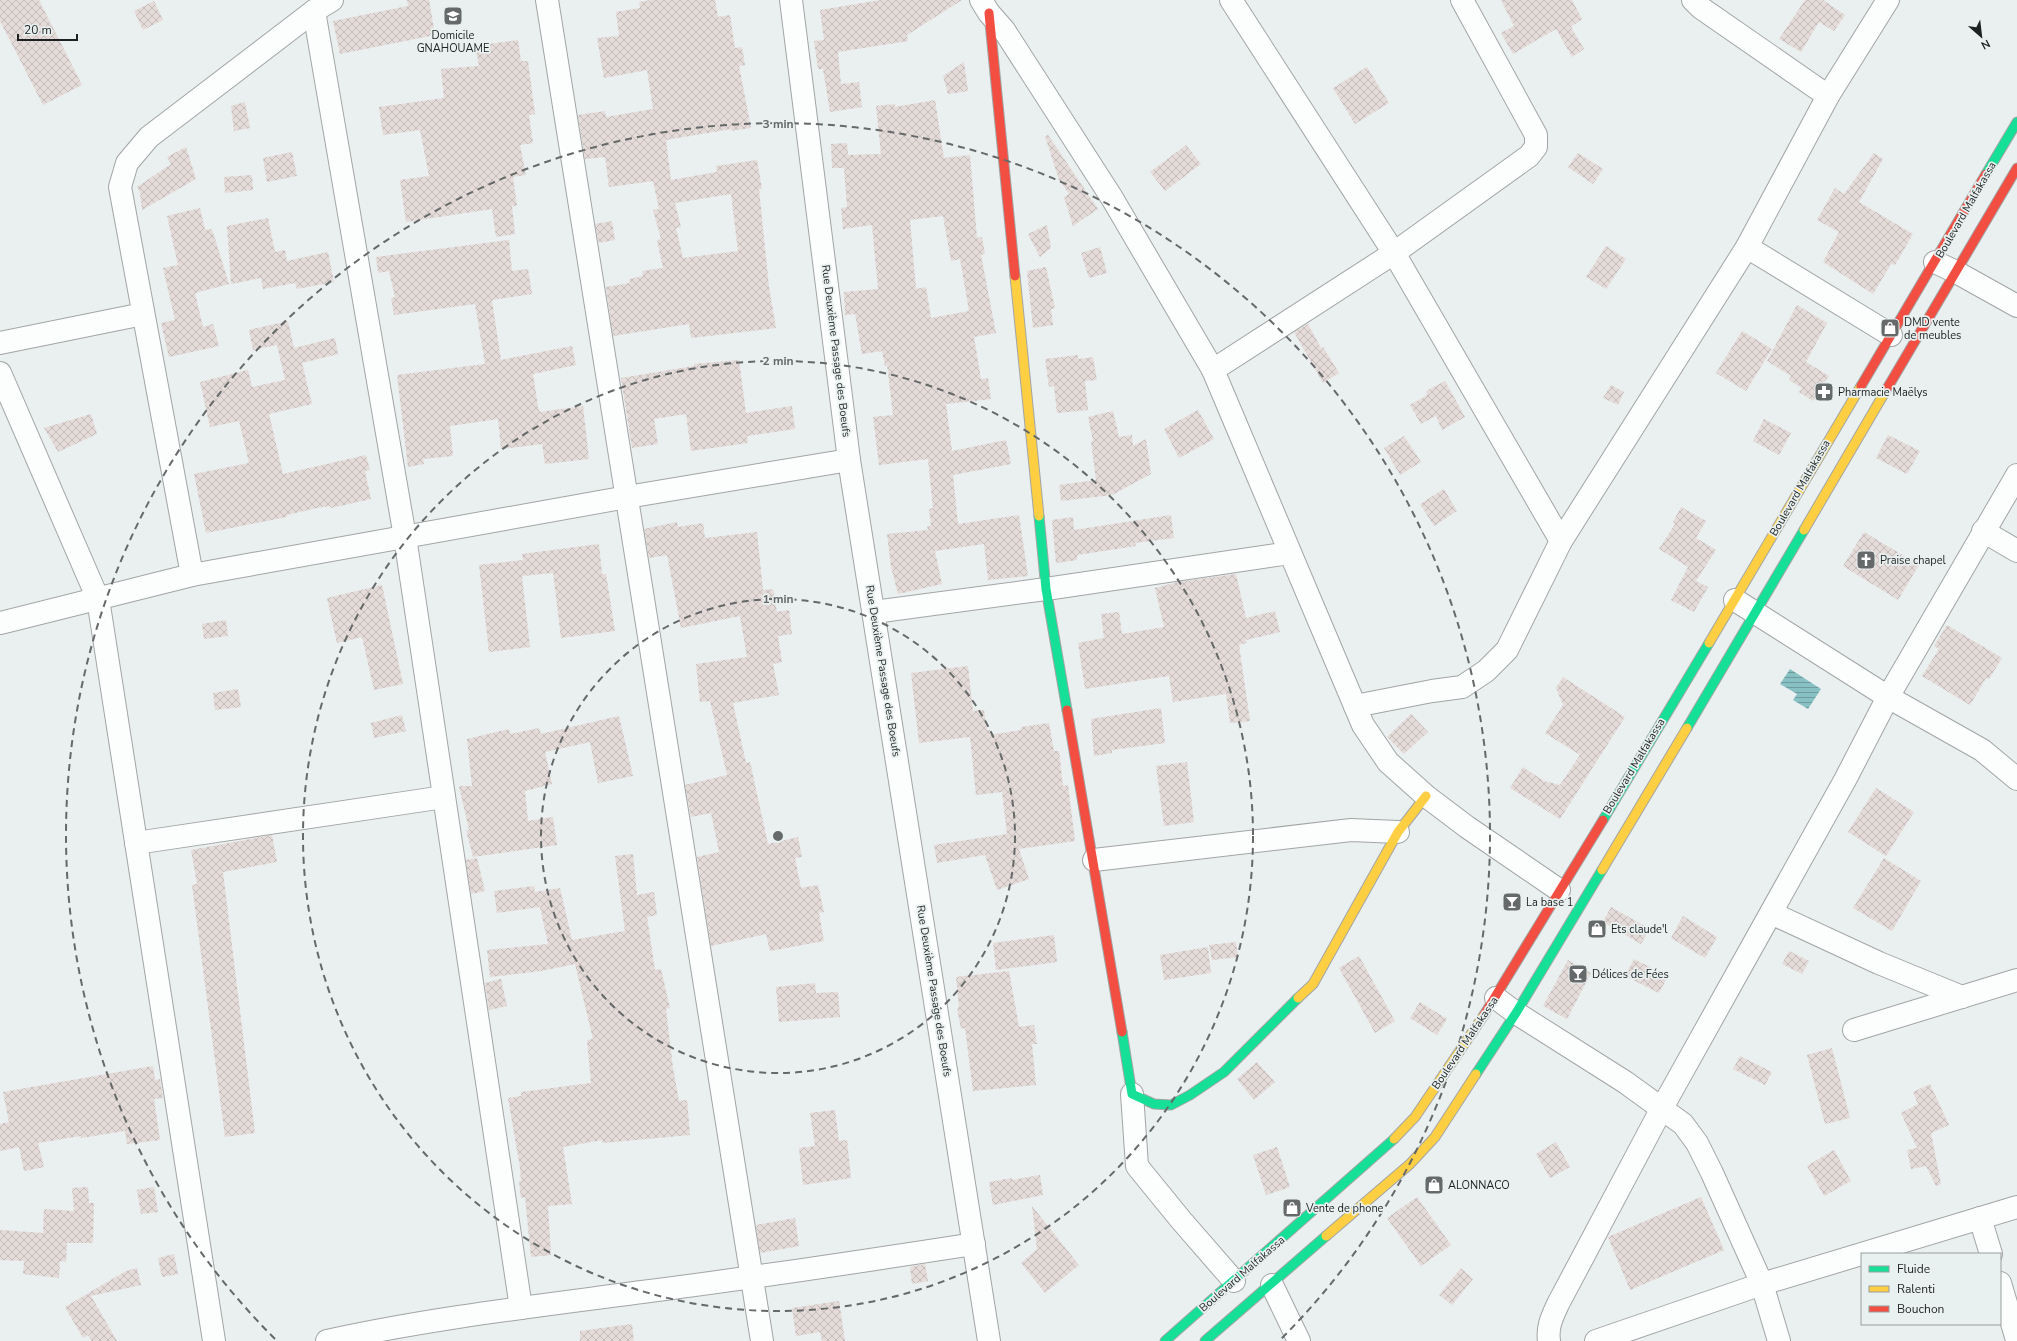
<svg xmlns="http://www.w3.org/2000/svg" width="2017" height="1341" font-family="'Nunito Sans',sans-serif">
	<style>
		.water { fill: url(#water-rules) }
		.building { fill: url(#building-cross-hatch); fill-rule: evenodd }
		.lines { fill: none; stroke-linecap: round; stroke-linejoin: round }
		.street-casing { stroke: #a2a5a5; stroke-width: 24 }
		.fast-casing { stroke: #a2a5a5; stroke-width: 11 }
		.slow-casing { stroke: #a2a5a5; stroke-width: 11 }
		.jam-casing { stroke: #a2a5a5; stroke-width: 11 }
		.street { stroke: #fcfdfd; stroke-width: 22 }
		.fast { stroke: #16e098; stroke-width: 9 }
		.slow { stroke: #ffcf43; stroke-width: 9 }
		.jam { stroke: #f24e42; stroke-width: 9 }
		.ring { fill: none; stroke: #656969; stroke-width: 2; stroke-dasharray: 7 5 }
		.labels { text-anchor: middle; dominant-baseline: central; stroke-width: 3.5; stroke-linejoin: round; paint-order: stroke }
		.poi-label { font-size: 11px; fill: #1e2121; stroke: #e9f0f0; text-anchor: start }
		.street-label { font-size: 11px; fill: #1e2121; stroke: #e9f0f0 }
		.centre { fill: #656969; stroke: #e9f0f0; stroke-width: 2 }
		.ring-label { font-size: 12px; text-anchor: middle; font-weight: bold; fill: #656969; stroke: #e9f0f0; stroke-width: 3.5; stroke-linejoin: round; paint-order: stroke }
	</style>
	<defs>
		<pattern id="water-rules" width="6" height="5" patternUnits="userSpaceOnUse"><rect width="6" height="5" fill="#88c1c4"/><path d="M0 2.5h6" fill="none" stroke="#6f9c9f"/></pattern>
		<pattern id="building-cross-hatch" width="8" height="8" patternUnits="userSpaceOnUse"><rect width="8" height="8" fill="#e5dbd9"/><path d="M0 0l8 8M0 8l8-8" fill="none" stroke="#c4bcba"/></pattern>
	</defs>
	<rect width="100%" height="100%" fill="#eaefef"/>
	<!-- water -->
	<path class="water" d="M1790,669L1821,689L1808,709L1793,700L1797,694L1780,684Z"/>
	<!-- building -->
	<g class="building">
		<path d="M0,0H39L82,85L43,105L0,21Z"/>
		<path d="M407,0H429L435,35L340,54L333,21L408,6Z"/>
		<path d="M651,0H715L718,17L730,15L735,48L742,47L745,65L739,66L751,128L731,131V129L666,140L671,180L717,172L716,166L757,160L762,189H759L769,287L776,328L691,338L689,324L613,336L606,287L630,283L629,279L643,276L642,271L663,268L657,240L661,239L653,210L659,209L653,181L609,187L605,157L585,159L578,115L605,111L606,117L653,109L647,70L604,78L597,38L619,36L616,12L640,8L639,2ZM731,194L738,251L683,258L676,228L681,227L675,203Z"/>
		<path d="M881,0H962L907,35L908,41L838,52L841,84L859,82L862,107L830,112L823,69H818L814,41L824,40L820,10Z"/>
		<path d="M1501,0H1572L1582,19L1571,27L1584,49L1572,57L1556,29L1513,54L1501,33L1514,26Z"/>
		<path d="M1805,0H1823L1845,15L1834,31L1819,22L1801,52L1779,39Z"/>
		<path d="M154,1L163,20L143,30L134,11Z"/>
		<path d="M518,40L521,61H528L535,114L529,115L533,143L520,145L526,175L513,177L517,206H512L515,234L496,237L492,209L406,222L400,180L429,176L420,130L383,135L379,107L444,98L441,69L479,66L475,46Z"/>
		<path d="M964,62L968,91L948,94L943,76Z"/>
		<path d="M1367,67L1389,103L1355,124L1333,88Z"/>
		<path d="M935,100L944,158L970,155L977,238L982,237L985,254L981,255L996,333L974,337L981,379L988,378L991,399L946,404L952,451L1006,440L1011,464L953,475L958,524L1019,515L1028,576L988,580L984,544L935,551L942,584L898,594L891,567L887,534L928,530L927,526H931L929,509L933,508L928,459L879,465L873,417L893,415L887,365L885,366L882,351L862,354L855,314L845,315L844,292L878,289L872,225L843,229L841,208L847,207L844,168H832L831,144L847,143L848,155L881,154L876,106L895,104V107ZM943,216L951,261L960,259L969,311L931,318L926,287L916,289L910,220Z"/>
		<path d="M245,102L250,128L234,131L231,106Z"/>
		<path d="M1048,135L1098,209L1073,226L1064,197L1069,194L1059,180L1045,136Z"/>
		<path d="M1186,145L1201,164L1165,191L1150,172Z"/>
		<path d="M186,147L196,179L142,210L140,192L137,187L171,164L167,157Z"/>
		<path d="M292,152L297,176L267,182L263,158Z"/>
		<path d="M1578,153L1603,169L1593,184L1568,167Z"/>
		<path d="M1874,153L1883,159L1859,202L1913,234L1895,265L1891,264L1873,294L1823,262L1839,232L1817,220L1835,188L1844,194Z"/>
		<path d="M252,175L253,190L225,193L224,177Z"/>
		<path d="M200,208L205,230L212,229L229,284L195,293L203,327L213,324L219,346L169,357L161,323L175,320L163,268L178,265L167,216Z"/>
		<path d="M268,218L275,252L285,250L287,261L328,252L334,282L297,289L295,283L263,289L261,278L231,284L227,226Z"/>
		<path d="M612,221L615,240L599,243L595,224Z"/>
		<path d="M1047,225L1051,248L1040,257L1028,234Z"/>
		<path d="M509,240L512,271L528,269L532,294L492,300L501,360L572,346L576,365L533,374L538,407L540,412L583,406L589,459L545,464L542,444L501,449L498,419L450,426L453,456L423,459L424,464L408,467L397,375L485,364L475,304L394,315L391,298L395,297L389,271L378,273L376,257Z"/>
		<path d="M1606,246L1626,259L1606,289L1586,277Z"/>
		<path d="M1100,247L1107,273L1089,278L1081,253Z"/>
		<path d="M1046,267L1055,308L1051,309L1053,325L1033,328L1027,271Z"/>
		<path d="M1797,305L1827,323L1806,362L1829,376L1813,401L1799,392L1802,388L1789,380L1791,376L1767,361Z"/>
		<path d="M288,321L294,348L335,338L338,354L302,363L312,404L269,414L283,474L366,455L370,470L365,471L371,499L331,508L330,506L317,508L287,515V517L206,533L194,474L249,463L239,421L210,427L200,382L248,370L252,387L285,380L277,345L253,350L249,330Z"/>
		<path d="M1308,324L1321,348L1323,347L1339,373L1323,383L1294,332Z"/>
		<path d="M1742,331L1772,349L1746,391L1716,373Z"/>
		<path d="M1078,355V359L1093,357L1097,380L1085,381L1088,410L1057,413L1054,386L1049,387L1045,359Z"/>
		<path d="M739,360L746,413L792,406L795,429L747,436L748,443L691,451L686,414L654,419L658,444L632,448L621,378L694,366V364Z"/>
		<path d="M1445,381L1465,417L1442,430L1436,416L1421,424L1410,405L1427,395L1426,391Z"/>
		<path d="M1611,385L1624,392L1618,405L1603,398Z"/>
		<path d="M1198,410L1214,439L1179,458L1164,429Z"/>
		<path d="M1113,411L1119,437L1132,435L1133,446L1146,439L1151,474L1112,495L1061,501L1059,485L1096,480L1091,441H1093L1088,417Z"/>
		<path d="M91,414L97,434L58,452L44,428Z"/>
		<path d="M1764,419L1791,433L1779,455L1753,441Z"/>
		<path d="M1888,435L1920,451L1907,474L1876,458Z"/>
		<path d="M1404,436L1421,462L1400,475L1384,448Z"/>
		<path d="M1444,489L1457,511L1434,526L1420,504Z"/>
		<path d="M1681,507L1706,521L1696,538L1716,550L1696,581L1708,587L1694,612L1671,600L1688,567L1659,549L1675,524L1673,522Z"/>
		<path d="M1171,515L1174,538L1135,543L1136,546L1077,555V560L1056,563L1052,520L1073,517L1074,530Z"/>
		<path d="M677,522L678,527L703,523L705,538L757,532L763,590L773,589L777,612L789,610L792,634L778,636L782,662L773,664L779,695L733,703L746,763L750,762L768,844L798,837L802,857L795,858L801,888L818,885L824,912L819,913L824,941L770,951L766,934L711,946L697,857L719,852L711,813L691,817L685,785L727,775L710,701L700,702L696,664L747,657L740,616L681,628L667,555L649,558L644,529Z"/>
		<path d="M1864,532L1919,565L1898,600L1843,566Z"/>
		<path d="M599,544L602,574H606L615,631L561,638L553,573L522,576L530,647L489,652L479,565L523,560L522,554Z"/>
		<path d="M1236,574L1246,618L1275,611L1280,632L1246,640V643L1239,645L1250,721L1230,723L1226,694L1173,702L1169,676L1085,689L1078,643L1104,638L1101,614L1119,612L1122,634L1164,627L1155,588L1178,582Z"/>
		<path d="M382,585L403,684L374,690L362,637L337,643L327,598Z"/>
		<path d="M226,620L228,636L204,639L202,624Z"/>
		<path d="M1947,625L2002,658L1989,679L1986,678L1970,705L1922,676L1939,649L1934,646Z"/>
		<path d="M968,666L973,711L984,710L987,730H990V735L1021,730V727L1049,723L1054,751H1059L1063,786L1068,785L1075,841L1019,849L1029,879L997,890L985,855L937,863L934,845L1007,834L1002,792L976,795L970,737L919,743L911,673Z"/>
		<path d="M1563,677L1625,717L1560,819L1510,788L1523,767L1544,781L1560,785L1580,755L1545,733L1563,705L1556,688Z"/>
		<path d="M238,689L241,707L215,710L213,693Z"/>
		<path d="M1161,708L1165,743L1112,750V753L1094,756L1091,719Z"/>
		<path d="M1411,714L1428,732L1404,754L1387,737Z"/>
		<path d="M402,715L406,731L374,738L371,723Z"/>
		<path d="M619,716L633,776L598,783L590,742L545,752L552,784L525,791L528,821L553,817L557,845L473,857L466,830H469L459,786H472L467,739L509,729L510,734L539,728L541,734Z"/>
		<path d="M1187,762L1194,822L1164,826L1156,766Z"/>
		<path d="M1876,788L1914,812L1886,856L1848,832Z"/>
		<path d="M272,835L277,862L223,872L255,1133L225,1137L192,885L197,884L191,850Z"/>
		<path d="M633,854L637,895L654,892L657,915L647,917L655,970L661,969L670,1008L666,1009L673,1068L679,1101L687,1100L690,1135L603,1143L602,1140L563,1147L572,1204L548,1206L551,1255L531,1257L525,1197L521,1198L519,1181H521L520,1168L508,1098L521,1096V1092L591,1083L587,1040L593,1039L575,964L541,971L490,977L487,950L548,944L540,907L497,913L494,891L534,886L535,892L560,888L572,940L625,931L615,856Z"/>
		<path d="M477,858L485,891L471,894L466,860Z"/>
		<path d="M1884,858L1921,881L1892,931L1853,908Z"/>
		<path d="M1611,907L1650,929L1641,944L1603,922Z"/>
		<path d="M1683,916L1717,937L1705,958L1671,938Z"/>
		<path d="M1054,935L1057,962L996,970L993,943Z"/>
		<path d="M1236,942L1238,957L1212,960L1209,945Z"/>
		<path d="M1208,947L1211,973L1164,980L1160,955Z"/>
		<path d="M1789,951L1809,961L1802,974L1782,964Z"/>
		<path d="M1359,956L1395,1021L1375,1033L1339,968Z"/>
		<path d="M1634,959L1668,976L1659,993L1625,976Z"/>
		<path d="M1568,960L1591,973L1567,1019L1543,1006Z"/>
		<path d="M1009,971L1019,1027L1034,1025L1037,1044H1032L1036,1085L973,1091L965,1028L961,1029L957,1008L959,1007L956,977Z"/>
		<path d="M501,979L507,1006L489,1010L485,983Z"/>
		<path d="M815,983L816,993L838,992L840,1017L779,1022L776,987Z"/>
		<path d="M1420,1002L1447,1019L1437,1035L1410,1018Z"/>
		<path d="M1832,1048L1850,1118L1825,1124L1807,1055Z"/>
		<path d="M1740,1056L1772,1072L1765,1085L1733,1069Z"/>
		<path d="M1257,1062L1275,1082L1254,1100L1237,1079Z"/>
		<path d="M153,1066L155,1080L160,1079L163,1098L154,1099L160,1140L127,1144L125,1131L81,1138V1136L38,1143L44,1167L24,1171L19,1147L0,1151V1124L9,1122L3,1092Z"/>
		<path d="M1930,1084L1949,1125L1931,1133L1941,1184L1936,1186L1926,1166L1911,1169L1907,1150L1917,1148L1901,1113L1918,1104L1913,1092Z"/>
		<path d="M835,1110L839,1141L847,1140L851,1178L803,1185L799,1148L815,1146L810,1113Z"/>
		<path d="M1556,1142L1570,1167L1550,1178L1536,1154Z"/>
		<path d="M1277,1147L1290,1187L1266,1195L1253,1155Z"/>
		<path d="M1834,1150L1851,1181L1824,1196L1807,1166Z"/>
		<path d="M1040,1175L1043,1195L993,1205L989,1182L1012,1178V1180Z"/>
		<path d="M88,1187L89,1203H94L93,1243H67L66,1262L60,1261L59,1278L23,1274L24,1261L0,1260V1230L43,1233L44,1209L74,1211L72,1188Z"/>
		<path d="M154,1187L158,1212L141,1214L137,1190Z"/>
		<path d="M1417,1197L1451,1245L1421,1266L1387,1218Z"/>
		<path d="M1701,1197L1724,1250L1630,1290L1608,1237Z"/>
		<path d="M1032,1206L1079,1265L1045,1293L1021,1263L1037,1249Z"/>
		<path d="M795,1218L799,1246L760,1253L756,1225Z"/>
		<path d="M174,1254L178,1274L162,1277L158,1258Z"/>
		<path d="M925,1264L928,1281L912,1284L910,1267Z"/>
		<path d="M137,1268L141,1285L91,1296L117,1341H92L88,1335L83,1338L65,1307L126,1271Z"/>
		<path d="M1461,1268L1473,1279L1452,1305L1439,1295Z"/>
		<path d="M839,1301L845,1341H822L820,1332L796,1336L792,1308Z"/>
		<path d="M632,1324L634,1341H580V1331Z"/>
	</g>
	<g class="lines">
		<!-- street casing -->
		<g class="street-casing">
			<g id="street">
				<path d="M547,0L762,1341"/>
				<path d="M791,0L849,460L989,1341"/>
				<path d="M981,0L989,13L1004,30L1112,198L1213,370L1363,725L1388,762L1426,796L1467,827L1559,890"/>
				<path d="M1231,0L1394,253L1561,541"/>
				<path d="M1693,0L1701,8L1828,96"/>
				<path d="M314,11L405,537L521,1308"/>
				<path d="M1747,247L1891,335"/>
				<path d="M1935,262L1956,272L2017,306"/>
				<path d="M0,343L143,314"/>
				<path d="M1213,370L1394,253L1529,156L1536,147V135L1462,0"/>
				<path d="M0,373L98,599L214,1341"/>
				<path d="M1983,531L2017,551"/>
				<path d="M192,575L120,187L127,163L149,137L314,11L332,0"/>
				<path d="M1735,600L1888,697L1982,750L2017,779"/>
				<path d="M874,612L1046,589L1290,553"/>
				<path d="M0,623L192,575L627,497L849,460"/>
				<path d="M1355,706L1432,691L1462,687L1486,671L1507,650L1561,541L1747,247L1828,96L1888,0"/>
				<path d="M136,843L444,797"/>
				<path d="M1094,860L1351,830L1398,832"/>
				<path d="M1771,913L1879,963L1962,997"/>
				<path d="M1496,998L1516,1013L1625,1082L1683,1124L1697,1143L1712,1173L1762,1284L1779,1341"/>
				<path d="M1854,1030L2017,980"/>
				<path d="M1132,1094L1137,1166L1181,1220L1234,1281"/>
				<path d="M1980,1218L1991,1254"/>
				<path d="M2000,1283L2017,1340"/>
				<path d="M1272,1285L1299,1341"/>
				<path d="M327,1341C431,1318 537,1306 642,1292C753,1278 864,1261 974,1244"/>
				<path d="M1549,1341C1547,1327 1552,1317 1558,1304L1662,1108L1845,780L1888,697L2017,475"/>
				<path d="M1596,1341L1762,1284L2017,1207"/>
			</g>
		</g>
		<!-- fast casing -->
		<g class="fast-casing">
			<g id="fast">
				<path d="M1986,174L2017,122"/>
				<path d="M1039,516L1046,589L1067,710"/>
				<path d="M1687,728L1804,530"/>
				<path d="M1603,820L1709,643"/>
				<path d="M1122,1032L1132,1094L1154,1104L1171,1105L1190,1095L1224,1072L1298,998"/>
				<path d="M1476,1074L1516,1013L1602,870"/>
				<path d="M1165,1341L1394,1139"/>
				<path d="M1205,1341L1326,1236"/>
			</g>
		</g>
		<!-- slow casing -->
		<g class="slow-casing">
			<g id="slow">
				<path d="M1015,276L1039,516"/>
				<path d="M1804,530L1885,392"/>
				<path d="M1709,643L1861,386"/>
				<path d="M1602,870L1687,728"/>
				<path d="M1298,998L1313,984L1398,832L1426,796"/>
				<path d="M1394,1139L1415,1117L1484,1015"/>
				<path d="M1326,1236L1410,1164L1435,1137L1476,1074"/>
			</g>
		</g>
		<!-- jam casing -->
		<g class="jam-casing">
			<g id="jam">
				<path d="M989,13L1015,276"/>
				<path d="M1861,386L1986,174"/>
				<path d="M1885,392L2017,168"/>
				<path d="M1067,710L1122,1032"/>
				<path d="M1484,1015L1603,820"/>
			</g>
		</g>
		<!-- street -->
		<use href="#street" class="street"/>
		<!-- fast -->
		<use href="#fast" class="fast"/>
		<!-- slow -->
		<use href="#slow" class="slow"/>
		<!-- jam -->
		<use href="#jam" class="jam"/>
	</g>
	<!-- distance rings -->
	<g class="ring">
		<circle cx="778" cy="836" r="237"/>
		<circle cx="778" cy="836" r="475"/>
		<path d="M275 1339A712 712 0 1 1 1281 1339"/>
	</g>
	<!-- icons -->
	<defs>
		<g id="school-square" transform="scale(1)"><rect x="-9" y="-9" width="18" height="18" rx="4" fill="#656969" stroke="#e9f0f0"/><path d="M0-5L7-2L0 1L-7-2ZM-4 1L0 2.5L4 1V4Q0 6-4 4Z" fill="#fff"/></g>
		<g id="shop-square" transform="scale(1)"><rect x="-9" y="-9" width="18" height="18" rx="4" fill="#656969" stroke="#e9f0f0"/><path d="M-5-2.5h2.3a2.7 3.5 0 0 1 5.4 0H5L5.5 6h-11ZM-1.5-2.5h3a1.5 2.3 0 0 0-3 0Z" fill="#fff"/></g>
		<g id="pharmacy-square" transform="scale(1)"><rect x="-9" y="-9" width="18" height="18" rx="4" fill="#656969" stroke="#e9f0f0"/><path d="M-2-6h4v4h4v4h-4v4h-4v-4h-4v-4h4Z" fill="#fff"/></g>
		<g id="church-square" transform="scale(1)"><rect x="-9" y="-9" width="18" height="18" rx="4" fill="#656969" stroke="#e9f0f0"/><path d="M-1.2-6h2.4v3.5h3.3v2.4h-3.3V6h-2.4V-.1h-3.3v-2.4h3.3Z" fill="#fff"/></g>
		<g id="bar-square" transform="scale(1)"><rect x="-9" y="-9" width="18" height="18" rx="4" fill="#656969" stroke="#e9f0f0"/><path d="M-6-5H6L.8 .8V4.5H3.5V6h-7V4.5H-.8V.8Z" fill="#fff"/></g>
	</defs>
	<g fill-rule="evenodd">
		<use href="#school-square" x="453" y="16"/>
		<use href="#shop-square" x="1890" y="328"/>
		<use href="#pharmacy-square" x="1824" y="392"/>
		<use href="#church-square" x="1866" y="560"/>
		<use href="#bar-square" x="1512" y="902"/>
		<use href="#shop-square" x="1597" y="929"/>
		<use href="#bar-square" x="1578" y="974"/>
		<use href="#shop-square" x="1434" y="1185"/>
		<use href="#shop-square" x="1292" y="1208"/>
	</g>
	<g class="labels">
		<!-- poi labels -->
		<g class="poi-label">
			<text x="453" y="35" text-anchor="middle">Domicile<tspan x="453" dy="13">GNAHOUAME</tspan></text>
			<text x="1904" y="322">DMD vente<tspan x="1904" dy="13">de meubles</tspan></text>
			<text x="1838" y="392">Pharmacie Maëlys</text>
			<text x="1880" y="560">Praise chapel</text>
			<text x="1526" y="902">La base 1</text>
			<text x="1611" y="929">Ets claude'l</text>
			<text x="1592" y="974">Délices de Fées</text>
			<text x="1448" y="1185">ALONNACO</text>
			<text x="1306" y="1208">Vente de phone</text>
		</g>
		<!-- street labels -->
		<g class="street-label">
			<text transform="translate(1966 210) rotate(-60)">Boulevard Malfakassa</text>
			<text transform="translate(836 351) rotate(83)">Rue Deuxième Passage des Boeufs</text>
			<text transform="translate(1800 488) rotate(-60)">Boulevard Malfakassa</text>
			<text transform="translate(883 671) rotate(81)">Rue Deuxième Passage des Boeufs</text>
			<text transform="translate(1634 766) rotate(-59)">Boulevard Malfakassa</text>
			<text transform="translate(934 991) rotate(81)">Rue Deuxième Passage des Boeufs</text>
			<text transform="translate(1465 1043) rotate(-56)">Boulevard Malfakassa</text>
			<text transform="translate(1242 1274) rotate(-41)">Boulevard Malfakassa</text>
		</g>
	</g>
	<circle cx="778" cy="836" r="6" class="centre"/>
	<g class="ring-label">
		<text x="778" y="128">3 min</text>
		<text x="778" y="365">2 min</text>
		<text x="778" y="603">1 min</text>
	</g>
	<!-- legend -->
	<rect x="1861" y="1253" width="140" height="72" fill="#e9f0f0" stroke="#989d9d"/>
	<rect x="1869" y="1266" width="20" height="6" fill="#16e098" stroke="#989d9d"/>
	<text x="1897" y="1273" font-size="12" fill="#1e2121">Fluide</text>
	<rect x="1869" y="1286" width="20" height="6" fill="#ffcf43" stroke="#989d9d"/>
	<text x="1897" y="1293" font-size="12" fill="#1e2121">Ralenti</text>
	<rect x="1869" y="1306" width="20" height="6" fill="#f24e42" stroke="#989d9d"/>
	<text x="1897" y="1313" font-size="12" fill="#1e2121">Bouchon</text>
	<!-- north arrow -->
	<g transform="translate(1981 36) rotate(152)" stroke="#e9f0f0" stroke-width="3" paint-order="stroke">
	<path d="M0-3L7 15L0 10L-7 15Z" fill="#1e2121"/>
	<text y="-6" font-size="11" font-weight="bold" text-anchor="middle" fill="#1e2121">N</text>
	</g>
	<!-- scale -->
	<path d="M18 34v6h59v-6" fill="none" stroke="#1e2121" stroke-width="2"/>
	<text x="24" y="34" font-size="12" fill="#1e2121" stroke="#e9f0f0" stroke-width="3" paint-order="stroke">20 m</text>
</svg>
